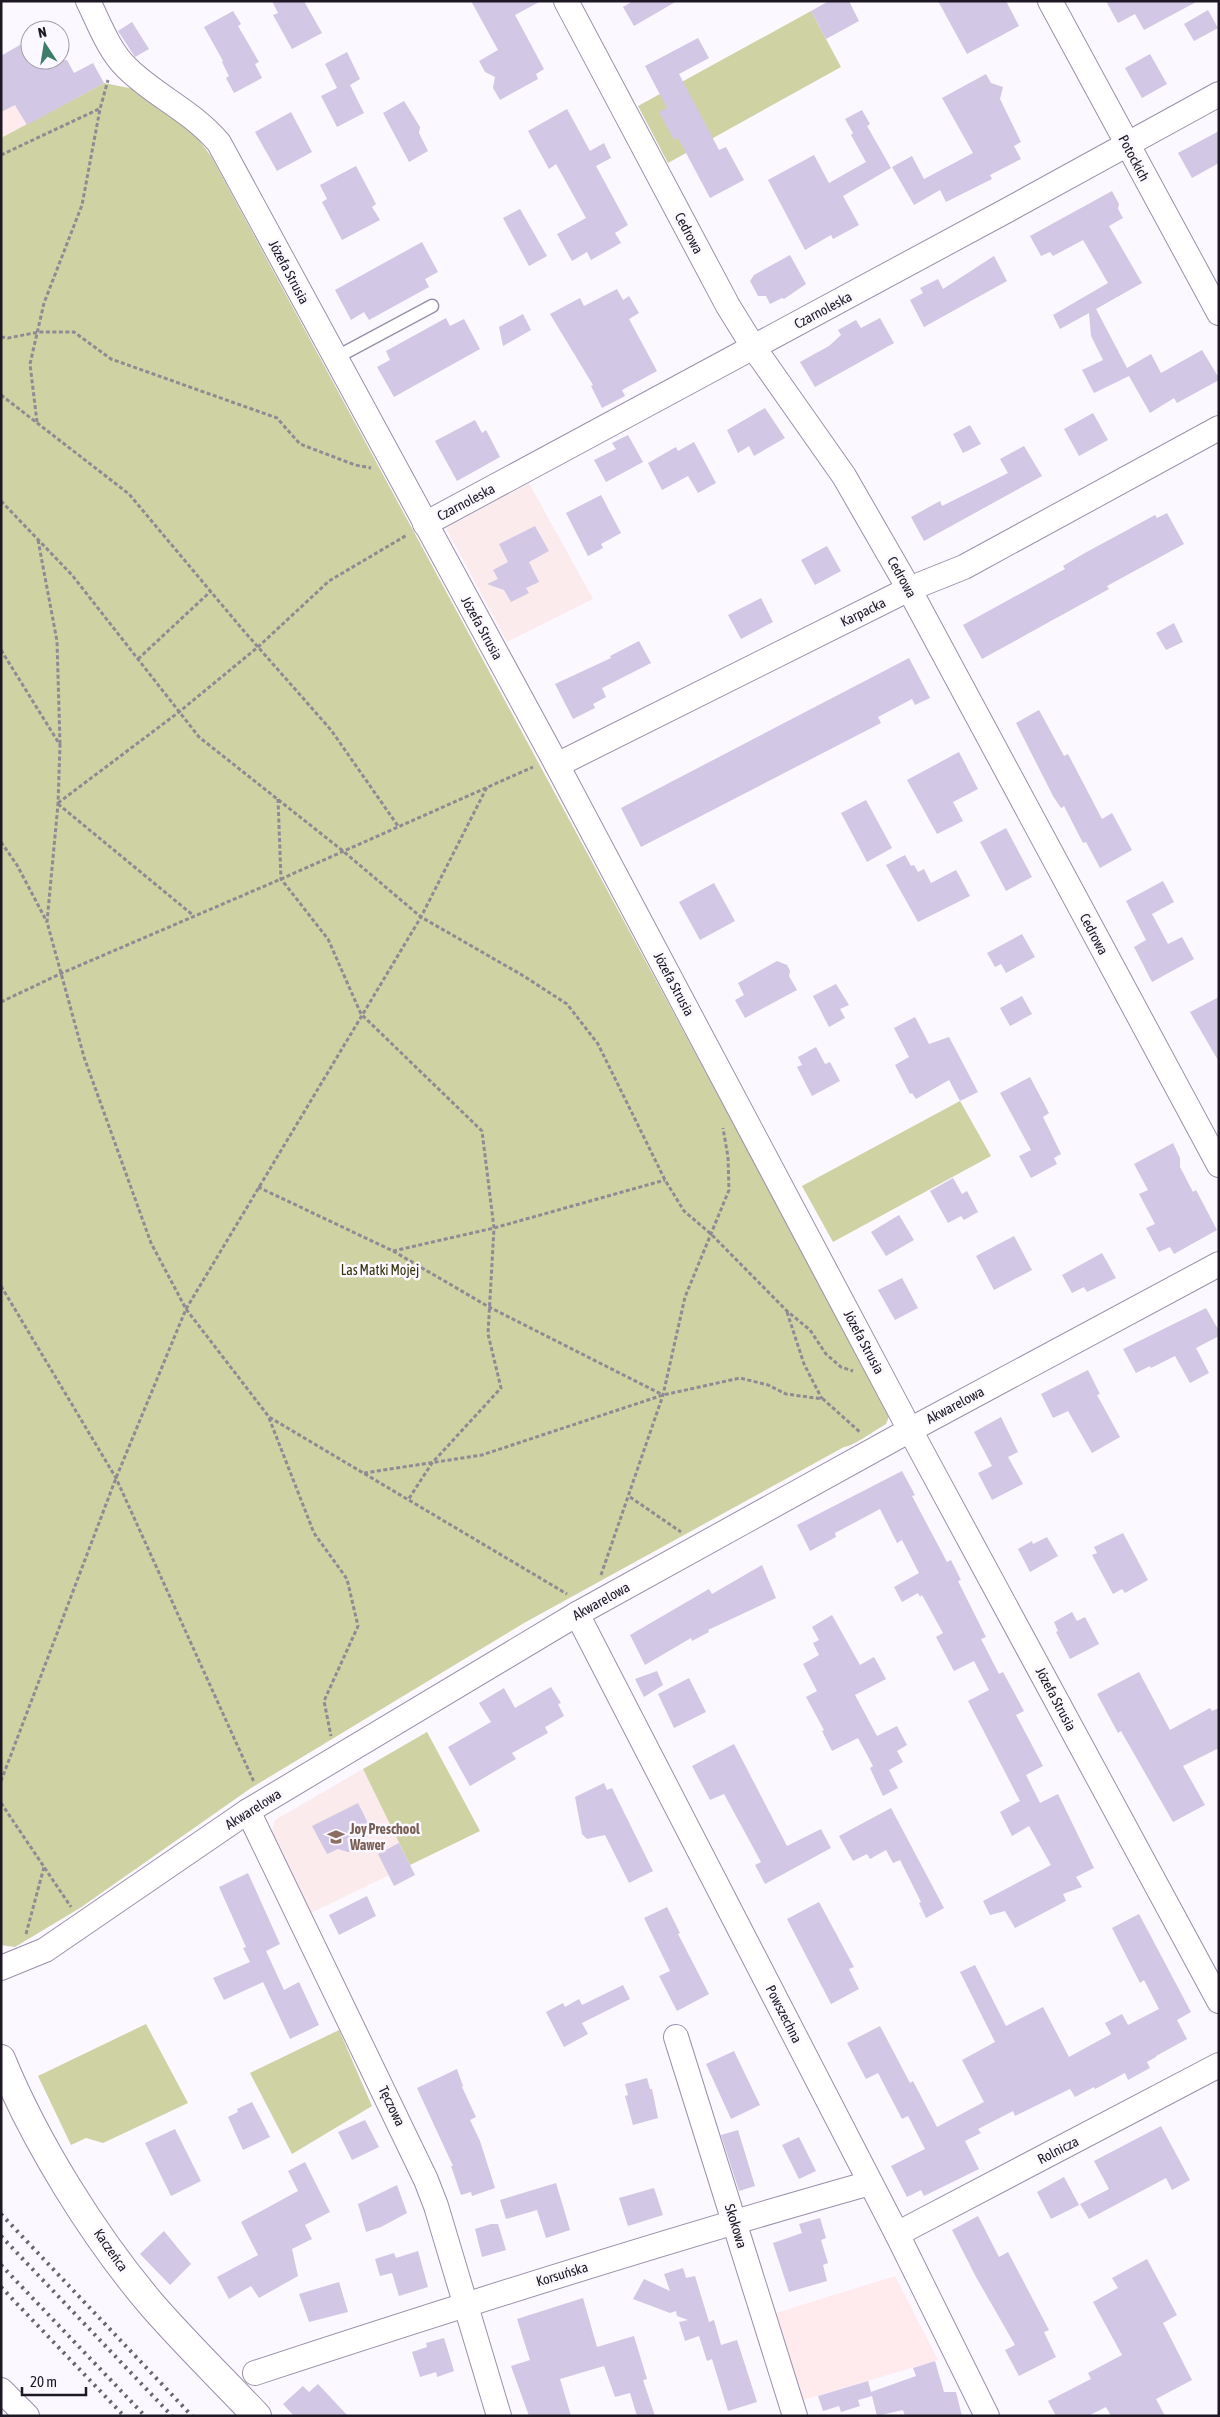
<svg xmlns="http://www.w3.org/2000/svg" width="1220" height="2417" font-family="'Asap Condensed',sans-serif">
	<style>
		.industrial { fill: #ffeaee }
		.education { fill: #fcebed }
		.green { fill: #cfd2a3 }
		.building { fill: #d2c7e5 }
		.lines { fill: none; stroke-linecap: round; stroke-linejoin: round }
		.lane-casing { stroke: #9b90ac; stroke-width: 15 }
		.street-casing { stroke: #9b90ac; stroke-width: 26 }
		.secondary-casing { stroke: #9b90ac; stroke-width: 30 }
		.path { stroke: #8f8b94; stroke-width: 3; stroke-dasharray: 4 2.5; stroke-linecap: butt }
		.lane { stroke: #fff; stroke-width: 12 }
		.street { stroke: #fff; stroke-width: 24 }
		.secondary { stroke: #fff; stroke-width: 28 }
		.rail { stroke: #68646e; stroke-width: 4; stroke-dasharray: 2.5 5; stroke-linecap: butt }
		.labels { text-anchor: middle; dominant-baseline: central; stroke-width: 5; stroke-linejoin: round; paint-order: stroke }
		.street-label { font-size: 14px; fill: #1d1823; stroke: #fbf8ff }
		.park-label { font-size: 14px; fill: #34340a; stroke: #fbf8ff }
		.education-label { font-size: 14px; font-weight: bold; fill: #785e54; stroke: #fbf8ff; text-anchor: start }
	</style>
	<rect width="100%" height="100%" fill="#fbf8ff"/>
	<!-- industrial -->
	<g class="industrial">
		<path d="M1,79L27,125L1,138Z"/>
		<path d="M895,2276L938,2360L803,2400L776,2313Z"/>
	</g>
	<!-- education -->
	<g class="education">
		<path d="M529,483L593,599L507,642L446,528Z"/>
		<path d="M363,1769L410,1865L311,1913L272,1831L275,1820Z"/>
	</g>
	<!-- green -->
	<g class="green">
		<path d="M811,11L841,67L668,163L638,106Z"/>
		<path d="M104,83L134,89L195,135L211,156L890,1414L886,1424C875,1430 854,1446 844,1447L524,1623L251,1788L80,1908L15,1947L1,1945V138Z"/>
		<path d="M960,1101L991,1156L833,1242L802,1186Z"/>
		<path d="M427,1732L480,1831L410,1865L363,1769Z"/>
		<path d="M146,2024L188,2103L103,2143L86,2138L71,2145L38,2076Z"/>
		<path d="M339,2030L372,2106L292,2154L250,2073Z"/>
	</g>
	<!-- building -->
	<g class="building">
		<path d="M272,1H304L322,33L292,49L273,15L278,13Z"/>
		<path d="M471,1H541L515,15L544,69L536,74L538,79L500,100L493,88L495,77L485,72L479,61L498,50Z"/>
		<path d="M633,1H677L634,26L623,7Z"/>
		<path d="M829,1H849L859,21L826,39L811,11Z"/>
		<path d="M938,1H1006L1019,26L967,54Z"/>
		<path d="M1106,1H1198L1144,30L1135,14L1118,23Z"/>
		<path d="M1208,10L1218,28L1194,41L1184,24Z"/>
		<path d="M233,11L241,24L238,26L259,62L255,64L262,78L234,93L226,78L229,76L222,62L223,61L204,27Z"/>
		<path d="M132,22L149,49L135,57L118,31Z"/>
		<path d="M698,38L709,58L679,74L719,150L726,147L744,180L710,198L678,138L674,140L659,112L667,108L645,66Z"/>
		<path d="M30,39V60H67L74,73L93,63L104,83L27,125L15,105L1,112V56Z"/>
		<path d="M347,52L360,79L350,85L364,113L337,127L321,96L337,88L325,64Z"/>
		<path d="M1150,54L1167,84L1142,98L1125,68Z"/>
		<path d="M986,74L991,83L1003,87L1000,99L1021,142L1014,146L1021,159L990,175L992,179L946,202L940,190L914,205L892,167L912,156L924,179L973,153L942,98Z"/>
		<path d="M404,101L420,127L419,133L428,151L409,162L383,113Z"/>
		<path d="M567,109L590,151L604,143L611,158L596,166L628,225L615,233L621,243L591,260L587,252L572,261L557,234L586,218L556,164L549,169L528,131Z"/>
		<path d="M862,110L870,124L867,126L891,168L843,196L859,225L833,239L831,235L805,250L768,180L814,155L829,183L866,162L851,135L853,133L845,119Z"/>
		<path d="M291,112L312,152L277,171L255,132Z"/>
		<path d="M1219,131V163L1192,178L1178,153Z"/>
		<path d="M356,166L376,204L372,207L380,220L342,240L322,202L327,199L320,185Z"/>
		<path d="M1112,191L1119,204L1118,209L1123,218L1109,226L1142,283L1096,309L1127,368L1151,354L1161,373L1202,350L1219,378V380L1177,403L1174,398L1150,413L1129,376L1094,393L1082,370L1103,360L1091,336L1089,313L1060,329L1053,315L1108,283L1083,240L1053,256L1050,252L1041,256L1030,236Z"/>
		<path d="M520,209L547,256L529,266L503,218Z"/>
		<path d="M422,242L438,272L425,279L429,287L369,320L364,312L351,320L335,290Z"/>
		<path d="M790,255L806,284L784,299L782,298L770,304L766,296H758L750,281L754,275Z"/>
		<path d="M994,256L1007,281L924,327L910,300L923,293L920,288L938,279L943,289Z"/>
		<path d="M617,289L623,300L629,296L639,313L629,319L657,371L622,390L625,396L602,408L591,386L593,385L550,314L580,298L584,306Z"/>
		<path d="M523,314L531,330L503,346L499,327Z"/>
		<path d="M446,318L450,326L464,319L480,349L394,397L377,367L390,360L386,351Z"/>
		<path d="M880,318L894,343L815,387L800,362L829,346L841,335L838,330L856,320L861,328Z"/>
		<path d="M765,408L785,438L754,456L749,446L738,453L727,430Z"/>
		<path d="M1093,413L1108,440L1079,456L1064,429Z"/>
		<path d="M475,420L482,433L486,430L500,457L457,481L435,441Z"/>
		<path d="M970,425L981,444L963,453L953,434Z"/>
		<path d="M628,435L643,462L606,482L594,460L616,449L612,443Z"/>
		<path d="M694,442L716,483L698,493L688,476L662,490L648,463L676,447L678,451Z"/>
		<path d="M1024,446L1042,476L924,541L911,517L940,501L942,506L1008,473L1000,459Z"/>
		<path d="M601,495L621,533L601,544L603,548L588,556L566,513Z"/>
		<path d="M1167,513L1184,544L1107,586L1109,589L982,659L963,625L1065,569L1063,566L1083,554L1155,515L1157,518Z"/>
		<path d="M535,526L549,551L529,562L539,582L526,588L529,593L511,602L504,590L487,584L498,579L493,570L508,562L499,544Z"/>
		<path d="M827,546L841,571L815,585L801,560Z"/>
		<path d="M761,598L773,622L741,639L728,615Z"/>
		<path d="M1174,623L1183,642L1166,650L1156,633Z"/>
		<path d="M639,641L651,663L602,688L606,697L593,704L595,708L573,719L555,684L611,658L610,656Z"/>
		<path d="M909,658L930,698L915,705L912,699L878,717L881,723L641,847L621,808Z"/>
		<path d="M1039,710L1064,756L1068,754L1102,819L1112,813L1132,850L1100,868L1086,842L1083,843L1064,806L1061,808L1053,796L1016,723Z"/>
		<path d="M959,752L978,789L953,802L963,821L937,834L907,780Z"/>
		<path d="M866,800L892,848L867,862L841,813Z"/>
		<path d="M1006,828L1032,877L1006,891L980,842Z"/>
		<path d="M905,855L911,866L914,865L918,872L924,869L931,883L956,870L970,896L918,922L886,865Z"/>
		<path d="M1163,881L1174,902L1152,914L1168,944L1182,937L1194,959L1152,982L1134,947L1146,940L1126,901Z"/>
		<path d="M714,883L735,921L700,940L679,902Z"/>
		<path d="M1022,934L1035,957L1006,973L1001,964L995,967L987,953Z"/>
		<path d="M777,961L787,965L790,971L789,976L797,990L745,1018L735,1000L744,995L738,983Z"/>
		<path d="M836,984L849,1005L840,1009L845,1018L829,1027L813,996Z"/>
		<path d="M1022,996L1032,1014L1010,1026L1000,1008Z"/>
		<path d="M1219,997V1062L1190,1012Z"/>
		<path d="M915,1017L929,1044L949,1037L978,1092L960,1101L949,1080L916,1099L912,1093L910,1094L895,1065L909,1057L894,1028Z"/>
		<path d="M816,1047L825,1064L830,1062L840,1081L812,1096L797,1067L802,1065L798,1057Z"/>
		<path d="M1030,1077L1049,1113L1043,1117L1061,1154L1054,1158L1057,1164L1031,1178L1019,1156L1031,1150L1000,1093Z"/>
		<path d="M1173,1143L1180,1158V1167L1193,1192L1196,1190L1217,1230L1174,1254L1170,1247L1159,1252L1146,1228L1155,1224L1139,1194L1148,1190L1134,1164Z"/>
		<path d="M953,1178L962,1194L967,1191L978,1212L964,1220L961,1216L948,1223L930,1191Z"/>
		<path d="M899,1215L914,1240L886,1256L871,1232Z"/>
		<path d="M1014,1236L1032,1270L994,1290L976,1256Z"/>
		<path d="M1102,1253L1116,1278L1087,1292L1084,1287L1072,1293L1062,1275Z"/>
		<path d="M902,1278L918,1308L895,1320L878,1290Z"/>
		<path d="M1206,1308L1219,1331V1336L1196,1348L1209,1373L1190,1383L1175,1356L1151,1368L1150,1366L1136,1373L1123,1349Z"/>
		<path d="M1088,1370L1100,1394L1097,1395L1120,1437L1092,1453L1068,1411L1053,1418L1041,1394Z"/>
		<path d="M1001,1417L1018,1452L1008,1457L1023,1484L992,1500L978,1473L992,1466L974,1432Z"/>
		<path d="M902,1471L915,1495L912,1496L947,1562L951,1560L961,1580L958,1581L986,1637L981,1639L999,1674L1003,1672L1024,1711L1016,1715L1043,1766L1026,1775L1040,1803L1058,1794L1094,1868L1076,1877L1082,1887L1063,1894L1066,1901L1015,1928L1005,1911L990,1915L983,1901L1051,1865L1029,1826L1012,1836L1000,1812L1020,1801L968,1701L989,1690L974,1661L954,1671L936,1637L943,1633L922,1595L920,1597L918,1593L902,1602L894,1587L919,1573L902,1540L897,1543L880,1509L835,1533L836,1537L810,1551L797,1525Z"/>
		<path d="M1123,1533L1148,1580L1125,1593L1122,1589L1113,1594L1092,1555L1097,1553L1094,1547Z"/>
		<path d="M1047,1537L1058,1556L1030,1572L1018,1549L1032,1541L1033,1544Z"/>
		<path d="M762,1565L776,1598L708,1630L709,1632L692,1641L691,1638L645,1665L630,1635L709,1589L712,1594Z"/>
		<path d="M1072,1612L1077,1621L1085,1617L1099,1644L1070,1659L1056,1632L1058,1631L1054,1622Z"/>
		<path d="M832,1615L860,1665L874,1657L886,1679L855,1695L877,1736L897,1726L907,1745L897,1751L903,1762L889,1770L898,1788L883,1796L870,1768L873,1766L858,1738L832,1751L822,1731L824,1730L806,1697L817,1691L803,1664L819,1655L813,1643L819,1640L812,1627Z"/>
		<path d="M657,1671L663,1685L644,1697L635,1679Z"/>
		<path d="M1139,1672L1170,1730L1210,1708L1212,1711L1219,1708V1748L1183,1766L1205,1805L1173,1822L1121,1731L1118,1733L1097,1694Z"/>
		<path d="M689,1678L706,1712L674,1728L658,1694Z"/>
		<path d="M551,1687L561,1703L558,1704L564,1716L545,1727L548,1733L512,1753L516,1759L470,1786L448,1747L491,1722L479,1703L504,1688L515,1708Z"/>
		<path d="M734,1744L787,1846L821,1829L831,1848L765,1884L755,1865L761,1862L724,1794L710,1800L692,1766Z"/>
		<path d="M604,1783L607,1790L612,1788L653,1871L629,1883L605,1835L587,1839L582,1834L575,1797Z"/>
		<path d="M358,1803L372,1831L355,1851L348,1852L338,1849L327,1854L312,1826Z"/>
		<path d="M891,1808L944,1908L926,1918L919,1903L921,1902L900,1860L893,1863L886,1850L870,1859L867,1854L853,1861L839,1836Z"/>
		<path d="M399,1843L415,1875L394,1886L378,1854Z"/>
		<path d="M248,1873L280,1944L266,1951L284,1990L299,1982L319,2025L290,2039L263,1982L224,2000L213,1978L250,1962L243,1948L246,1947L219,1887Z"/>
		<path d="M367,1896L376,1916L339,1935L329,1915Z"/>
		<path d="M819,1902L854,1967L849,1969L859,1989L831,2004L787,1919Z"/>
		<path d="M667,1907L680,1933L678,1934L709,1994L677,2011L659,1976L670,1971L644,1918Z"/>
		<path d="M1139,1914L1191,2012L1177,2020L1187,2039L1156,2056V2057L1147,2062L1150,2068L1128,2080L1125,2073L1095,2089L1094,2087L1075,2097L1070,2089L1015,2116L1013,2111L978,2129L981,2133L965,2141L979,2169L924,2196L921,2190L907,2197L891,2166L925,2149L908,2116L902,2119L878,2073L866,2079L847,2043L880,2026L910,2083L913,2081L937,2127L984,2102L962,2060L995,2042L960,1972L975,1965L1006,2026L1043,2007L1069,2057L1111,2034L1105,2023L1122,2014L1128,2025L1159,2009L1144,1980L1140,1983L1112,1928Z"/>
		<path d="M623,1985L630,1999L582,2023L588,2034L564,2047L546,2012L563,2003L565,2007L579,1999L582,2005Z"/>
		<path d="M734,2051L760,2105L731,2119L706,2064Z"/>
		<path d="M457,2069L463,2086L462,2087L476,2117L470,2120L480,2141L495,2188L472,2196L471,2192L461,2195L451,2166H453L417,2088Z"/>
		<path d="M647,2078L650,2089H652L658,2118L633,2125L625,2096L628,2095L625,2084Z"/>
		<path d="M252,2102L270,2137L243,2150L228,2117L238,2112L237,2109Z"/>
		<path d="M365,2120L379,2147L352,2160L338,2132Z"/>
		<path d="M1161,2126L1190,2180L1172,2190L1166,2178L1089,2219L1080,2204L1109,2189L1094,2161Z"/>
		<path d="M175,2129L201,2181L171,2196L145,2143Z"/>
		<path d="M738,2130L755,2186L739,2191L721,2135Z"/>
		<path d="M799,2137L816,2171L799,2179L782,2145Z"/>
		<path d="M305,2162L330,2212L305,2225L312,2239L292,2249L298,2276L259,2298L251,2286L229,2299L217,2277L258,2255L241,2222L298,2191L288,2171Z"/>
		<path d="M1064,2177L1079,2205L1051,2219L1037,2192Z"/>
		<path d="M556,2183L570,2230L546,2238L537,2210L506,2219L500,2200Z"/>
		<path d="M397,2185L407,2213L381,2227L366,2232L358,2204Z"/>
		<path d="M654,2188L663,2215L628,2226L619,2198Z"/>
		<path d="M978,2216L999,2257L1008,2252L1049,2330L1044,2332L1056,2357L1019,2376L1005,2350L1015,2345L976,2277L952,2230Z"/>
		<path d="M820,2218L826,2238L821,2240L828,2263L823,2265L827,2281L789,2292L773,2243L802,2233L799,2224Z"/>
		<path d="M491,2224H498L506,2250L482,2257L475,2229Z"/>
		<path d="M164,2231L191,2264L170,2285L140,2254Z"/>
		<path d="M418,2251L428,2287L399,2296L392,2273L380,2276L375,2259L394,2253L396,2258Z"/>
		<path d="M1147,2259L1177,2315L1163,2323L1192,2380L1156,2399L1165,2416H1111L1106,2407L1088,2416H1056L1048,2401L1091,2379L1088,2373L1122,2355L1093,2302L1118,2288L1112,2278Z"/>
		<path d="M683,2268L686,2278L695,2276L709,2322L714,2320L721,2345L737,2340L757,2402L728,2411L712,2359L707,2361L699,2336L685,2341L679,2322L688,2320L677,2316L676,2311L670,2313L633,2299L644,2279L670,2291L664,2274Z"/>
		<path d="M339,2282L348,2312L309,2322L299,2294Z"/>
		<path d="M583,2298L597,2347L634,2336L647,2379L643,2380L655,2416H637L630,2393L615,2397L604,2366L560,2379L571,2416H529L511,2366L530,2360L517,2319Z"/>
		<path d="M444,2338L454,2371L437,2377L436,2372L420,2377L412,2352L427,2347L426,2343Z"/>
		<path d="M935,2361L944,2392H956L962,2416H905L903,2410L877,2416L872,2396L858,2400L860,2406L841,2412L839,2406L823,2411L818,2396L868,2381L871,2392L916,2376L913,2368Z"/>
		<path d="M318,2384L348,2416H294L283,2404L303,2386L309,2392Z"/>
	</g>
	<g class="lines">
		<!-- lane casing -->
		<g class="lane-casing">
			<path id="lane" d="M335,358L432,306"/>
		</g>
		<!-- street casing -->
		<g class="street-casing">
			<g id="street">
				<path d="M88,1C99,23 109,51 127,68C155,96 191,110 219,143L557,765L910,1430L1219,2001"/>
				<path d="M566,1L728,306L754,348L844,476L909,589L1219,1165"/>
				<path d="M1050,1L1219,313"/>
				<path d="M425,524L1004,212L1219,94"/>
				<path d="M557,765L909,589L964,567L1219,428"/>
				<path d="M577,1614L897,2234L987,2416"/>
				<path d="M248,1811L426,2180L436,2206L499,2416"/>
				<path d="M1,1968L45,1950L248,1811L577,1614L910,1430L1219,1264"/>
				<path d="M676,2037L795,2416"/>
				<path d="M897,2234L1219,2065"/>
				<path d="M255,2373C459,2306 664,2241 870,2183"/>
				<path d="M1,2390L27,2416"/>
			</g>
		</g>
		<!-- secondary casing -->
		<g class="secondary-casing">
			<path id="secondary" d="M1,2059C35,2142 94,2237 152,2305C185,2343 222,2379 257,2416"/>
		</g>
		<!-- path -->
		<g class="path">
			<path d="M1,155L99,109"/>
			<path d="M1,337L8,338L39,332H74L111,359L277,418L300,444L355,465L371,468"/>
			<path d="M1,395L129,494L243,630L331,730L398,826"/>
			<path d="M37,422L30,364L44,303L82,205L100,109L108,80"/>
			<path d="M1,501L72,575L199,737L343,851L421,917L522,975L567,1004L598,1044L665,1180L684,1211L711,1234L787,1311L810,1330L826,1354L841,1367L853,1371"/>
			<path d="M38,540L57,641L60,744"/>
			<path d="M1,650L60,745L58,804L47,922L84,1057L151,1243L186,1309L269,1417L567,1594"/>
			<path d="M138,659L211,591"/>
			<path d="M278,799L281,879L328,939L361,1014L482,1131L494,1228L488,1334L501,1388L432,1463L408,1500"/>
			<path d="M58,803L179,712L258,647L329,581L407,535"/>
			<path d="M58,804L194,916"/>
			<path d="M1,842L17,865L47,922"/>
			<path d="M1,1002L62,973L281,879L533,767"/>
			<path d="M258,1187L393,1251L489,1307L663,1395"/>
			<path d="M393,1251L494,1228L665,1180"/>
			<path d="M1,1286L116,1478L254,1782"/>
			<path d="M787,1312L804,1364L822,1399"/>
			<path d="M269,1418L314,1533L347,1579L358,1626L324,1701L331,1736"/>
			<path d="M364,1473L482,1455L663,1395L740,1378L768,1385L786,1394L823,1399L861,1433"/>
			<path d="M630,1497L681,1532"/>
			<path d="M601,1575L663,1395L685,1297L729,1190L728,1157L723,1128"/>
			<path d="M1,1781L116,1478L186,1309L421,917L487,787"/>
			<path d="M1,1803L71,1907"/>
			<path d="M26,1934L44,1867"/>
		</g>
		<!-- lane -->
		<use href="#lane" class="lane"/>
		<!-- street -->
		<use href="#street" class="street"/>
		<!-- secondary -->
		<use href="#secondary" class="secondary"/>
		<!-- rail -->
		<g class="rail">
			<path d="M1,2214L192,2416"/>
			<path d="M1,2236L172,2416"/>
			<path d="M1,2265L145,2416"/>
			<path d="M1,2287L124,2416"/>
		</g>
	</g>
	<!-- icons -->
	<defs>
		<g id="school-bare" transform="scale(1.35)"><path d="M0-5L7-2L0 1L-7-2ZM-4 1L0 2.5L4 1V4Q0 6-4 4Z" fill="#8d6e63" stroke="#fbf8ff" stroke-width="2.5" paint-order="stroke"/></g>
	</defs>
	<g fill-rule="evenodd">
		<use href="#school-bare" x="336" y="1837"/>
	</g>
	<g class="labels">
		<!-- street labels -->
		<g class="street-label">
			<text transform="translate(1134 158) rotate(62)">Potockich</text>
			<text transform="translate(689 233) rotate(62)">Cedrowa</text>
			<text transform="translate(289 272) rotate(62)">Józefa Strusia</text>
			<text transform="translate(823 310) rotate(-28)">Czarnoleska</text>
			<text transform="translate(466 502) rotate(-28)">Czarnoleska</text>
			<text transform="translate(902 577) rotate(61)">Cedrowa</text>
			<text transform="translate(863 612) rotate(-26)">Karpacka</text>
			<text transform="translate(482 628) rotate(61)">Józefa Strusia</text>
			<text transform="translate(1094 934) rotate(62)">Cedrowa</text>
			<text transform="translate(674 984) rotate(62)">Józefa Strusia</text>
			<text transform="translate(864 1342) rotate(62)">Józefa Strusia</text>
			<text transform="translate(955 1405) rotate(-28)">Akwarelowa</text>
			<text transform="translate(601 1601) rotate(-29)">Akwarelowa</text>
			<text transform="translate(1056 1699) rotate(62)">Józefa Strusia</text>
			<text transform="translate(253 1809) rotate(-32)">Akwarelowa</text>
			<text transform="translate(784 2014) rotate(63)">Powszechna</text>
			<text transform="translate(392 2106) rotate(64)">Tęczowa</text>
			<text transform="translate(1058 2150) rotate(-27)">Rolnicza</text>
			<text transform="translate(736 2226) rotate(73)">Skokowa</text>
			<text transform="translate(111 2250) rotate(55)">Kaczeńca</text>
			<text transform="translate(562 2274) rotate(-17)">Korsuńska</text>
		</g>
		<!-- park labels -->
		<g class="park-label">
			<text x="380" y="1270">Las Matki Mojej</text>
		</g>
		<!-- education labels -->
		<g class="education-label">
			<text x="350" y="1829">Joy Preschool<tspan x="350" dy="16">Wawer</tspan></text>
		</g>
	</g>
	<!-- border -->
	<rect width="1220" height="2417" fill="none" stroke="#1d1823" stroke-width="5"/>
	<!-- north arrow -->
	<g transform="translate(45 45) rotate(348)"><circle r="24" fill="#fbf8ff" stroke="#a29ea7"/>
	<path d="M0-4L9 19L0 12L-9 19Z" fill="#3e7d6a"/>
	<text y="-8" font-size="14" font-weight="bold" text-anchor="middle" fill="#1d1823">N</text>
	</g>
	<!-- scale -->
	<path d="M22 2387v8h64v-8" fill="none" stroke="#1d1823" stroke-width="2.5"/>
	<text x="30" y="2387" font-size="15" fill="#1d1823" stroke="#fbf8ff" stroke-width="4" paint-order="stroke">20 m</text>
</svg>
